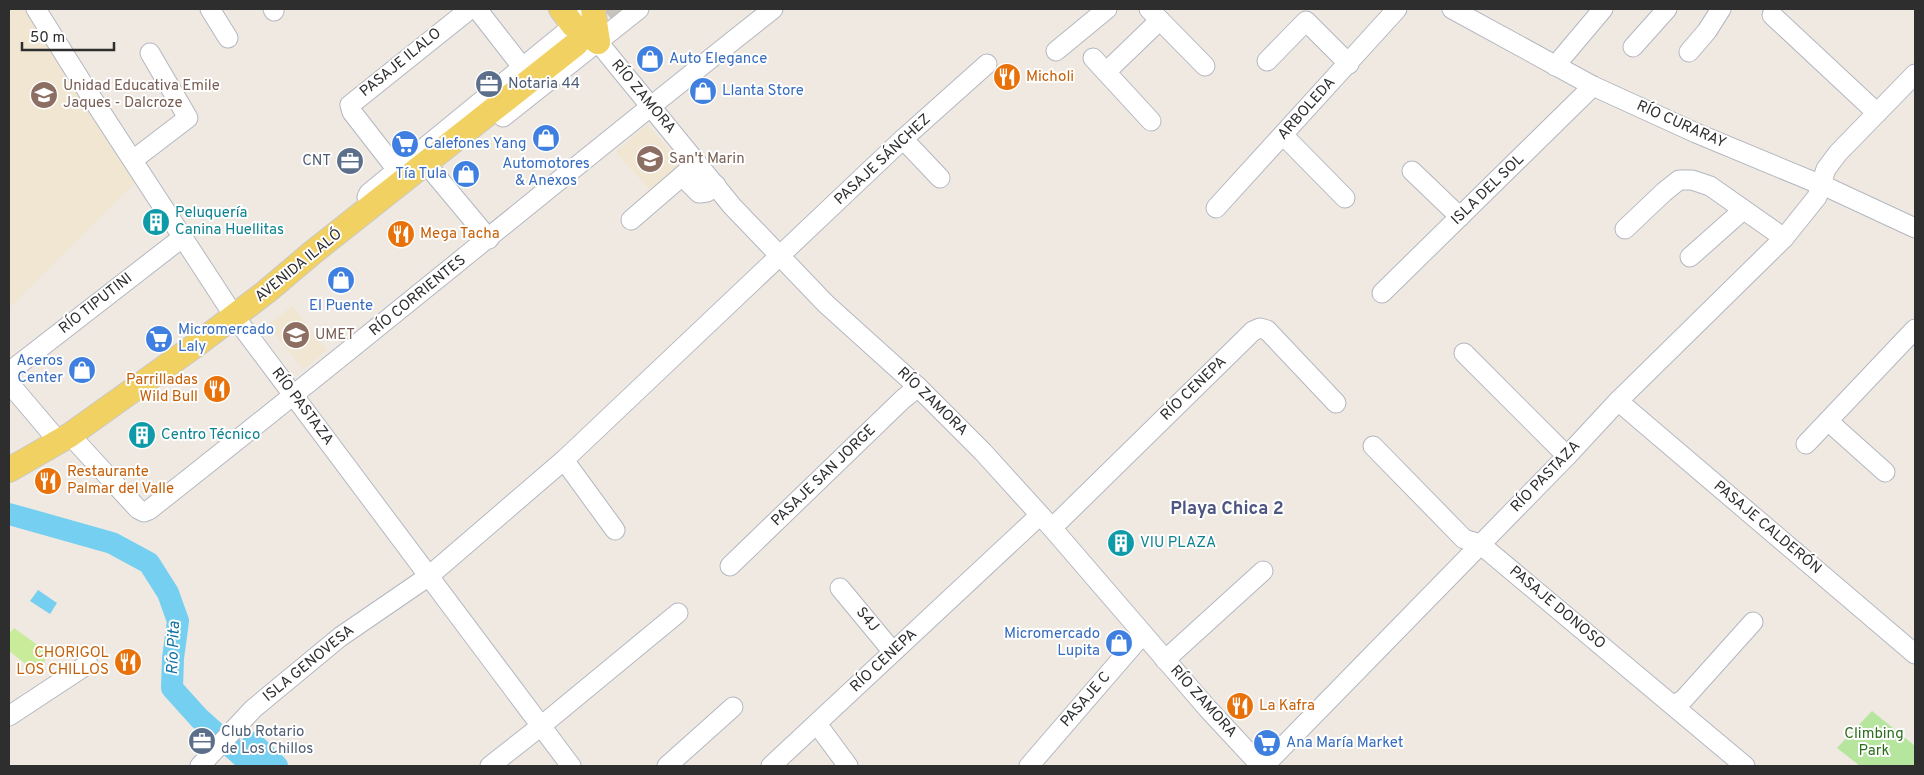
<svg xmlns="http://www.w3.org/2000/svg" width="1924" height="775" font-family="Overpass,sans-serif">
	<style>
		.education { fill: #f0e6d1 }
		.green { fill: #b6e59e }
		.pitch { fill: #c9ec9a }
		.water { fill: #75cff0 }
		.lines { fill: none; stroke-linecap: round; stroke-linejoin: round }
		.river { stroke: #75cff0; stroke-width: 22 }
		.major-tunnel { stroke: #c8c4bd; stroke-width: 24; stroke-dasharray: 24 12; stroke-linecap: butt }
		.minor-casing { stroke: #b4b7c1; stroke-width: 21 }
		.major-casing { stroke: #c9c9c9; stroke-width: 26 }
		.minor { stroke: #fff; stroke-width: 19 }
		.major { stroke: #f2d163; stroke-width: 24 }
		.labels { text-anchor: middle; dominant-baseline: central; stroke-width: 4; stroke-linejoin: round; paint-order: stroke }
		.shop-label { font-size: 15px; fill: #366cbe; stroke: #fff; text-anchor: start }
		.street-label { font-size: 15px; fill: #2e2e2e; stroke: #fff }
		.food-label { font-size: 15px; fill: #c56008; stroke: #fff; text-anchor: start }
		.service-label { font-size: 15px; fill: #4e5e75; stroke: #fff; text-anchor: start }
		.education-label { font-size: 15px; fill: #785e54; stroke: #fff; text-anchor: start }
		.culture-label { font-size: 15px; fill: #0d838f; stroke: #fff; text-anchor: start }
		.park-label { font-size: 15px; fill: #2c6e1b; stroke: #fff }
		.water-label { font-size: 16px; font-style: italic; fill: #0d6fa3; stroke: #fff }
		.quarter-label { font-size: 18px; font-weight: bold; fill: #4d5680; stroke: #fff }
	</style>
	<rect width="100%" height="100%" fill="#efe9e1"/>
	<!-- education -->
	<g class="education">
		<path d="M9,9H24L137,181L9,308Z"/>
		<path d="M647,125L684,166L653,193L616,152Z"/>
		<path d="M292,306L327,350L303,369L268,325Z"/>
	</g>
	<!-- green -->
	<path class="green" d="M1872,711L1915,746V766H1860L1837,748Z"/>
	<!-- pitch -->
	<path class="pitch" d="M14,628L50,654L36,672L9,651V634Z"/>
	<!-- water -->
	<path class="water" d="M38,590L57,603L50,614L30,601Z"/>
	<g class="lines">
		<!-- river -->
		<g class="river">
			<path d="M9,514L112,543L149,563L168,593L178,621L173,658L172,688L199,718L247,761L250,766"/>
			<path d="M253,743L277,766"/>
		</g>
		<!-- major-tunnel -->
		<path class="major-tunnel" d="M581,39L619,9"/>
		<!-- minor casing -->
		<g class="minor-casing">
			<g id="minor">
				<path d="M36,9L88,92L234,316L571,766"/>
				<path d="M210,9L228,38"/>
				<path d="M273,9L274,11"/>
				<path d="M477,9L523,68"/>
				<path d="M1149,9L1205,66"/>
				<path d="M1452,9L1593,86L1696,133L1831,189L1915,228"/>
				<path d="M1772,15L1877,113"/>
				<path d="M598,42L732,206L826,304L918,387L983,452L1052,528L1208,709L1261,766"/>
				<path d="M1633,47L1667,9"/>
				<path d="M1056,51L1107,9"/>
				<path d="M1689,52L1707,31L1721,9"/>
				<path d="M1093,58L1151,121"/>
				<path d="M1267,61L1306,21L1349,64"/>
				<path d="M1555,66L1603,9"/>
				<path d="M1106,72L1160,20"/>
				<path d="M503,117L639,9"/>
				<path d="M1283,135L1345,198"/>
				<path d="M903,139L940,178"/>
				<path d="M133,160L188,118L150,53"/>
				<path d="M397,170L352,112L350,105L470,9"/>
				<path d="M1412,171L1460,217"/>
				<path d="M433,172L489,239"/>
				<path d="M682,176L699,193L707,192L716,185"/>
				<path d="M367,197L369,193L584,17"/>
				<path d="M1216,208L1397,9"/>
				<path d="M631,220L697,163"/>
				<path d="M1625,229L1664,192L1679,180H1692L1710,186L1784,238"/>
				<path d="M1690,257L1743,210"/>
				<path d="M1382,293L1593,86"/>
				<path d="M1464,353L1567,456"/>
				<path d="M9,372L183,237"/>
				<path d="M9,383L59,442"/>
				<path d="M1618,401L1915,654"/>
				<path d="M1828,421L1885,472"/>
				<path d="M70,435L138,509L144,512L149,510C359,345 564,174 773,9"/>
				<path d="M1806,444L1915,329"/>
				<path d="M1373,446L1464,539L1480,544L1745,766"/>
				<path d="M564,460L615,530"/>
				<path d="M1052,528L1253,331L1260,328L1267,330L1336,403"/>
				<path d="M730,566L903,399L918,387"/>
				<path d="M840,588L893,652"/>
				<path d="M1165,660L1263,571"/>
				<path d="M1673,705L1683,700L1753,622"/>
				<path d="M9,716L88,664"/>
				<path d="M817,724L848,766"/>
				<path d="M200,766L253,709L340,637L429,576L564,460L903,139L987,64"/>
				<path d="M490,766L541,726L678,613"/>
				<path d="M667,766L733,707"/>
				<path d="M771,766L1040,515"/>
				<path d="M1029,766L1142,635"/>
				<path d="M1264,766L1567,456L1618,401L1784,238L1817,197L1826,169L1838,153L1915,74"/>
			</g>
		</g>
		<!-- major casing -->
		<g class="major-casing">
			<g id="major">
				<path d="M561,9L573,25L598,42"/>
				<path d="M593,9L598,42"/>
				<path d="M9,470L70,435L196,345L266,292L312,253L576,44"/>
			</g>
		</g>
		<!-- minor -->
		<use href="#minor" class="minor"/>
		<!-- major -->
		<use href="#major" class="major"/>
	</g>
	<!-- icons -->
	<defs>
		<g id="shop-disc" transform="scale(1.4375)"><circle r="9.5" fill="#3f7fe0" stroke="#fff"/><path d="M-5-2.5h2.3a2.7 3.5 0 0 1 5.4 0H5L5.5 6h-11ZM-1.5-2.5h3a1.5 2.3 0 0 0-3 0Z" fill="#fff"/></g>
		<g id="restaurant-disc" transform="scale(1.4375)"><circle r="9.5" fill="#e8710a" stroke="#fff"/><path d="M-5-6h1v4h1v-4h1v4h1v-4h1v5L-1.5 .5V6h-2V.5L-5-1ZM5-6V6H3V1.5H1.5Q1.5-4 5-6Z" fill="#fff"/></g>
		<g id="office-disc" transform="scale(1.4375)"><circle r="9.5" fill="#5c6f8a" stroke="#fff"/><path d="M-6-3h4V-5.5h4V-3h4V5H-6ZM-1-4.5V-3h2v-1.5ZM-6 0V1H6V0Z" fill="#fff"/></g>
		<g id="school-disc" transform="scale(1.4375)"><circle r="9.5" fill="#8d6e63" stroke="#fff"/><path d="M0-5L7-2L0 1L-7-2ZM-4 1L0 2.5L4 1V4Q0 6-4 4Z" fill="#fff"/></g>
		<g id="supermarket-disc" transform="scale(1.4375)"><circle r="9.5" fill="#3f7fe0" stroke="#fff"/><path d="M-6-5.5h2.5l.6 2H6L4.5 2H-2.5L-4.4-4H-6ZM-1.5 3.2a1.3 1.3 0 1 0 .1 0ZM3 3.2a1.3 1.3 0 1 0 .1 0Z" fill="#fff"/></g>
		<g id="building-disc" transform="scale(1.4375)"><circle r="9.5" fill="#0f9aa8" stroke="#fff"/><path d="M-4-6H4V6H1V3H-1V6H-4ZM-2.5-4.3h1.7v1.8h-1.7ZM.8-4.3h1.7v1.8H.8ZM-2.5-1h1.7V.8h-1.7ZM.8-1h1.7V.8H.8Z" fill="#fff"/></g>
		<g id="university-disc" transform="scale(1.4375)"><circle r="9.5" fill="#8d6e63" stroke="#fff"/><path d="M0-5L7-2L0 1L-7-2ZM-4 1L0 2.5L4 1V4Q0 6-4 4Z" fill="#fff"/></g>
	</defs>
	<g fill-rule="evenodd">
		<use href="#shop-disc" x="650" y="59"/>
		<use href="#restaurant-disc" x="1007" y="77"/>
		<use href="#office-disc" x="489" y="84"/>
		<use href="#shop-disc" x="703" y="91"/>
		<use href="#school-disc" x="44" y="95"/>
		<use href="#shop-disc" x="546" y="138"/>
		<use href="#supermarket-disc" x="405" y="144"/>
		<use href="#school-disc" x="650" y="159"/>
		<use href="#office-disc" x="350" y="161"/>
		<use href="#shop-disc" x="466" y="174"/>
		<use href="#building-disc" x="156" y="222"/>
		<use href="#restaurant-disc" x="401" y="234"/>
		<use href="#shop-disc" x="341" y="280"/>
		<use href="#university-disc" x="296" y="335"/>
		<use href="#supermarket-disc" x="159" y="339"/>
		<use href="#shop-disc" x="82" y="370"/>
		<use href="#restaurant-disc" x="217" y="389"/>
		<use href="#building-disc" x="142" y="435"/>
		<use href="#restaurant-disc" x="48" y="481"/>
		<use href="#building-disc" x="1121" y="543"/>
		<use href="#shop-disc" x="1119" y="643"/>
		<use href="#restaurant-disc" x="128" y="662"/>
		<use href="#restaurant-disc" x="1240" y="706"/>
		<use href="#office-disc" x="202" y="741"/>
		<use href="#supermarket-disc" x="1267" y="743"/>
	</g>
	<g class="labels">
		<!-- shop labels -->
		<g class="shop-label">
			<text x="669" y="59">Auto Elegance</text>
			<text x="722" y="91">Llanta Store</text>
			<text x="424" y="144">Calefones Yang</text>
			<text x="546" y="164" text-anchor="middle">Automotores<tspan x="546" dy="17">&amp; Anexos</tspan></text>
			<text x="447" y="174" text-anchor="end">Tía Tula</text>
			<text x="341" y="306" text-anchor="middle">El Puente</text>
			<text x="178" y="330">Micromercado<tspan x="178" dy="17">Laly</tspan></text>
			<text x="63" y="361" text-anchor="end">Aceros<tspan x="63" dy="17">Center</tspan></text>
			<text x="1100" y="634" text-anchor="end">Micromercado<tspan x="1100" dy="17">Lupita</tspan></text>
			<text x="1286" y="743">Ana María Market</text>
		</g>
		<!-- street labels -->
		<g class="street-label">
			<text transform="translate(401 63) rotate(-39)">PASAJE ILALO</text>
			<text transform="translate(643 97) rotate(50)">RÍO ZAMORA</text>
			<text transform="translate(1307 109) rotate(-48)">ARBOLEDA</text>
			<text transform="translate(1681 125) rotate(24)">RÍO CURARAY</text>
			<text transform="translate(883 160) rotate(-43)">PASAJE SÁNCHEZ</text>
			<text transform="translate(1488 190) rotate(-44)">ISLA DEL SOL</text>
			<text transform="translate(299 266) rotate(-39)">AVENIDA ILALÓ</text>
			<text transform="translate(418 296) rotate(-39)">RÍO CORRIENTES</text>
			<text transform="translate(96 304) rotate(-38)">RÍO TIPUTINI</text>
			<text transform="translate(1194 389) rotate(-44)">RÍO CENEPA</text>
			<text transform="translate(932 402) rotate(44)">RÍO ZAMORA</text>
			<text transform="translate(302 407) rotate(53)">RÍO PASTAZA</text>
			<text transform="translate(824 476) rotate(-44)">PASAJE SAN JORGE</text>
			<text transform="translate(1546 477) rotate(-46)">RÍO PASTAZA</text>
			<text transform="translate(1767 528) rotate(40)">PASAJE CALDERÓN</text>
			<text transform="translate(1557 608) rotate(40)">PASAJE DONOSO</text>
			<text transform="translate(867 620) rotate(50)">S4J</text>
			<text transform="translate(884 661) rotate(-43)">RÍO CENEPA</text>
			<text transform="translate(309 664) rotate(-39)">ISLA GENOVESA</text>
			<text transform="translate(1086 700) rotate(-49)">PASAJE C</text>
			<text transform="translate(1203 702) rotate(48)">RÍO ZAMORA</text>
		</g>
		<!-- food labels -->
		<g class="food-label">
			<text x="1026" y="77">Micholi</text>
			<text x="420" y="234">Mega Tacha</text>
			<text x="198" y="380" text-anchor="end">Parrilladas<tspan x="198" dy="17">Wild Bull</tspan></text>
			<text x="67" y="472">Restaurante<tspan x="67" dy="17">Palmar del Valle</tspan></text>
			<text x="109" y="653" text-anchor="end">CHORIGOL<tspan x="109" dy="17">LOS CHILLOS</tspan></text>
			<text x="1259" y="706">La Kafra</text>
		</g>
		<!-- service labels -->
		<g class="service-label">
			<text x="508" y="84">Notaria 44</text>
			<text x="331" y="161" text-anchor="end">CNT</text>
			<text x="221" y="732">Club Rotario<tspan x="221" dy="17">de Los Chillos</tspan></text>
		</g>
		<!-- education labels -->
		<g class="education-label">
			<text x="63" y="86">Unidad Educativa Emile<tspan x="63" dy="17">Jaques - Dalcroze</tspan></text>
			<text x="669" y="159">San't Marin</text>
			<text x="315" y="335">UMET</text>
		</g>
		<!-- culture labels -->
		<g class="culture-label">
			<text x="175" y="213">Peluquería<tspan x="175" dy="17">Canina Huellitas</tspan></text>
			<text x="161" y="435">Centro Técnico</text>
			<text x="1140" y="543">VIU PLAZA</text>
		</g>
		<!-- park labels -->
		<g class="park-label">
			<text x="1874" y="734">Climbing<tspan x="1874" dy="17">Park</tspan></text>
		</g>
		<!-- water labels -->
		<g class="water-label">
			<text transform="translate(174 648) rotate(-88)">Río Pita</text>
		</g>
		<!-- quarter labels -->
		<g class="quarter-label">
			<text x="1227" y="509">Playa Chica 2</text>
		</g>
	</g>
	<!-- border -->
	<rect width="1924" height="775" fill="none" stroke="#2e2e2e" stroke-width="20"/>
	<!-- scale -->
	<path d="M22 42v8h92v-8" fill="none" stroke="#2e2e2e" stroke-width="2.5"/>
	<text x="30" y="42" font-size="15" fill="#2e2e2e" stroke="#ffffff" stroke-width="4" paint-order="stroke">50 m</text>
</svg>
